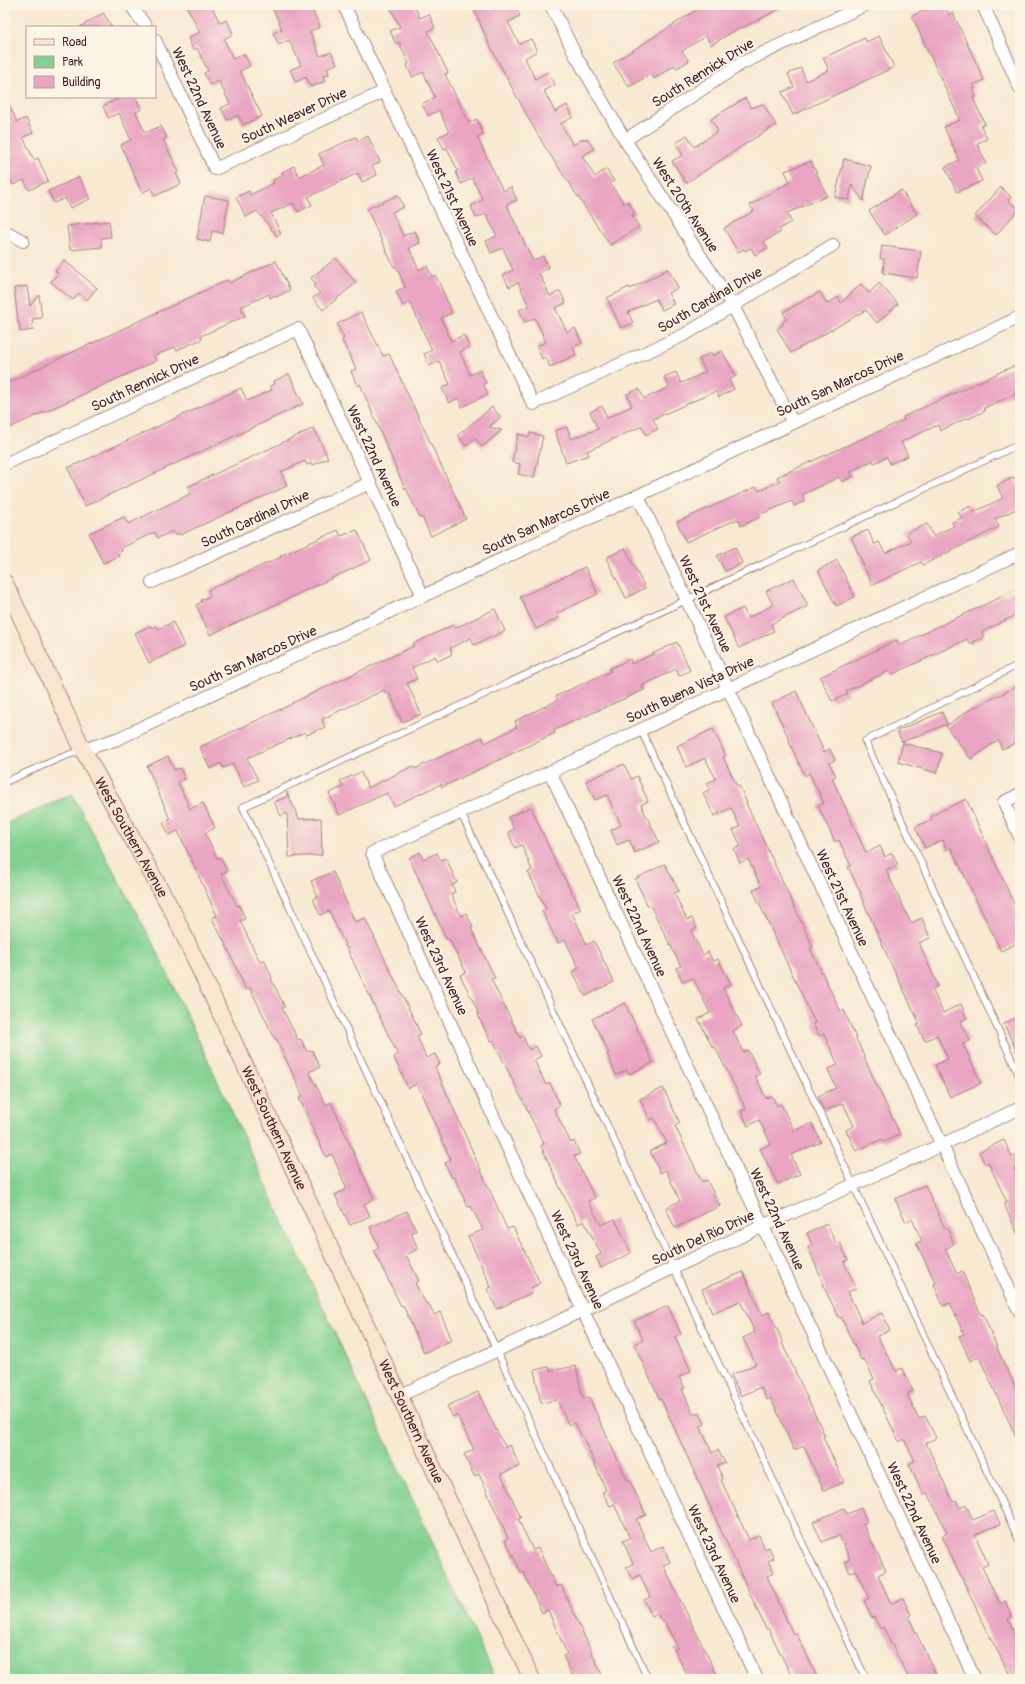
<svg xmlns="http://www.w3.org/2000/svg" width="1025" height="1684" font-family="Pangolin,sans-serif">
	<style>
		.green { fill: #82d191; stroke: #66785e }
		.building { fill: #e9a5c2 }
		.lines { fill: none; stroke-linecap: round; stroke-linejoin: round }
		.service-casing { stroke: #a1847e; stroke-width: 8 }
		.minor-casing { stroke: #a1847e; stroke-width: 14 }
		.secondary-casing { stroke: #a1847e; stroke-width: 18 }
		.service { stroke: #fff; stroke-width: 6 }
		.minor { stroke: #fff; stroke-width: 12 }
		.secondary { stroke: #fce5d0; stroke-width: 16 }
		.labels { text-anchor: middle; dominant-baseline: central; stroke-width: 4; stroke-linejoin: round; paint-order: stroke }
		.street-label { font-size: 14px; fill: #4a1f2b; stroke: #fcf5e5 }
	</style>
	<rect width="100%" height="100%" fill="#fcf5e5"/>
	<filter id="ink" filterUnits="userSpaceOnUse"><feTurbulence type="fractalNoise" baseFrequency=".025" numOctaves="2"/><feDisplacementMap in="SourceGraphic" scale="8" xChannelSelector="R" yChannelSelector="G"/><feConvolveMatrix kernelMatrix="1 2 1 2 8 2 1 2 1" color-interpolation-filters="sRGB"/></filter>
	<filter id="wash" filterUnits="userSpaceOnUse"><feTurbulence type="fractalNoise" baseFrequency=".012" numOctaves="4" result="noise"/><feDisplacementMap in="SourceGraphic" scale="16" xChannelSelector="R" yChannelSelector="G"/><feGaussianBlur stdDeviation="0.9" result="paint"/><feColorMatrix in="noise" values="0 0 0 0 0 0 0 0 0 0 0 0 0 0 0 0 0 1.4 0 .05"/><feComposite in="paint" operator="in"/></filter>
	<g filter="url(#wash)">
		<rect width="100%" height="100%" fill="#f8e9d2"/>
		<!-- green -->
		<path class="green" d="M72,794L156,949L496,1679H5V824Z"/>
		<g id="blocks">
			<!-- building -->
			<g class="building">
				<path d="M186,5H211L220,23L227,20L233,34L224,39L233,59L244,54L250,66L240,71L262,116L243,125L238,115L227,120L221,108L230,104L219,81L210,85L204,73L208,71L197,48L193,50L188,38L200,32Z"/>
				<path d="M271,5H310L320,27L310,31L320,56L331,52L337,64L327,68L329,74L323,76L325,81L311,87L306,77L296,82L290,70L301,65L289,40L279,45L273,33L282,29Z"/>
				<path d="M389,5H414L420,18L429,14L435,28L428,31L448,73L445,74L469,123L477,119L483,134L477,137L503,191L511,187L517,200L507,204L511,214L533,261L543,256L549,268L539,273L550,296L560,291L566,303L555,308L567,332L575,328L582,343L573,347L576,355L550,367L546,357L542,359L537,346L546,342L535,318L525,322L519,310L529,306L518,282L509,287L503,275L513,270L503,248L491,253L486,241L497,236L486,214L476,218L471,206L483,200L472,178L461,184L456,172L458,171L447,148L444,149L438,137L449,132L439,110L428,116L422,104L435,97L423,72L412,77L407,65L409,64L399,42L396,44L390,31L400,27Z"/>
				<path d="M472,5H514L520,16L508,22L519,44L531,39L537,51L525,58L535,79L548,72L555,85L544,91L555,112L567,105L573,117L561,124L573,145L583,139H587L594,149L582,156L595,177L606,169L614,181L610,183L624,204L628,201L635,213L632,215L639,227L610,245L545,147L526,114L489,44Z"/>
				<path d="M704,5H787L742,28L741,27L711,45L706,36L682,51L689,61L677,68L675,65L654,79L651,74L629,87L613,63Z"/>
				<path d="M936,5H944L949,15L953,13L984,80L973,85L975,89L973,90L976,97L973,98L985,124L981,126L987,139L977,143L986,163L976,168L982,181L957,192L945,167L959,160L944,127L960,120L912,16Z"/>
				<path d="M103,13L112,27H80Z"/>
				<path d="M879,36L894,67L793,115L782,92L794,87L788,74L801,68L806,81L829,70L823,58L865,38L866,42Z"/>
				<path d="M5,96L17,122L26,118L33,133L23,137L34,160L38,158L48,181L29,190L24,180L13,185L5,168Z"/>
				<path d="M122,97H135L142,109L136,112L145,133L161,126L167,138L163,140L179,172L176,173L181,184L155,196L151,188L142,193L121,145L131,140L119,113L108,118L103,106Z"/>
				<path d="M745,98L751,108L763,104L776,125L753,139L686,183L672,161L683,155L676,143L687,135L694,147L718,131L711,119Z"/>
				<path d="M368,136L380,162L372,166L377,175L362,182L358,173L308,197L312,205L298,212L293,203L271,213L281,234L277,236L257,211L246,217L236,197L249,191L250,195L274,183L273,180L283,175L282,172L294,166L299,177L324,165L319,154L356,137L358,141Z"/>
				<path d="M844,159L871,166L863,201L852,185L849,200L835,197Z"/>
				<path d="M811,161L827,196L787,213L791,222L779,229L781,232L764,242L768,248L755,255L751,248L745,251L744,249L738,252L724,228L754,211L750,205L790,182L785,171Z"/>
				<path d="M79,177L90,199L70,208L65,198L54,203L48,191Z"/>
				<path d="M1001,187L1011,197L1008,200L1019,209L996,235L975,216Z"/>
				<path d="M901,190L917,214L885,235L869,211Z"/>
				<path d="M398,195L404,207L392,212L403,236L415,231L420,243L409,248L419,270L427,266L432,277L435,275L441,287L452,313L441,318L451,341L464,335L469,347L460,352L470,375L480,370L486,383L483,384L488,394L462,407L458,398L449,403L442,388L450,384L439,361L429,366L424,354L432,350L410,302L403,306L396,291L405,287L396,266L394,267L367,209Z"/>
				<path d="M205,196L229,200L223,233L212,231L210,242L197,239Z"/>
				<path d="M109,221L111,237L101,238L102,247L70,250L67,226Z"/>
				<path d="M882,246L921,251L917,278L883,273L884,259H880Z"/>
				<path d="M336,258L356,283L323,310L313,298L320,293L313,286L316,284L311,278Z"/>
				<path d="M64,260L97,288L87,300L79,293L73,300L51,282L58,273L55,271Z"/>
				<path d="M276,261L290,290L276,297L275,295L270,298L269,294L241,307L245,316L201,336L202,339L177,350L175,347L154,356L156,361L5,430V384L184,300L228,280L229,283Z"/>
				<path d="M668,269L678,288L668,293L674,304L662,310L656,299L628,312L633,323L621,328L607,298L629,287L630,289Z"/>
				<path d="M879,283L898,304L877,323L866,310L791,353L777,329L783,325L782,323L787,319L783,312L820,292L827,304L838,297L841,303L861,284L869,293Z"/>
				<path d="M27,286L30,306L39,295L42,318L32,319L33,330L20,332L19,322H17L18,320L14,288Z"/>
				<path d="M361,312L383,356L389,354L466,519L431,536L422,517L420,518L406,488L405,489L360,384L357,386L351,371L356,369L342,340L344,339L337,324Z"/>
				<path d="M722,351L736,376L729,380L734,389L719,397L716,391L653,419L658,429L646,435L642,426L587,451L589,455L566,463L555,431L567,427L571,439L598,429L590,412L602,406L607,418L632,406L627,394L639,389L644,399L669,387L664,377L676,372L681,383L706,372L699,359L711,353L712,356Z"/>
				<path d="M1020,363V392L984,408L985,411L968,419L967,418L940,431L938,425L901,442L908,456L890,464L887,457L874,463L873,460L850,472L853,476L842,482L839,477L802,495L805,501L794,506L792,501L759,515L760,517L741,526L738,519L686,542L677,522L756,487L759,491L780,481L777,477L904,420L903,417Z"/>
				<path d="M289,374L303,404L85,506L68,468L241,388L247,401L272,390L270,386L275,384L274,381Z"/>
				<path d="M492,407L501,417L489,427L502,430L482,447L475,438L466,446L458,435Z"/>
				<path d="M314,428L328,458L313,465L312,463L307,465L305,461L281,472L287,486L180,535L179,533L175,535L173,531L158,538L155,532L121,548L122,551L118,554L119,556L103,563L89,533L124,517L128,524L190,494L187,487Z"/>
				<path d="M530,433L543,436L534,478L518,474L520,464L512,462L518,434L529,437Z"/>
				<path d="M1014,477L1020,489V507L995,519L999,527L923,565L921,562L872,585L851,537L868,530L874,544L879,542L885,553L911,541L907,533L927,524L933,536L954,526L952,522L962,518L958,512L971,506L974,512L1003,498L997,486Z"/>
				<path d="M338,530L341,536L357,530L371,560L210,635L196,605L202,602L201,600L210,596L208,590L281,557L280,556Z"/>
				<path d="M735,547L742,563L725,571L717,556Z"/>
				<path d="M625,548L645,588L626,598L606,558Z"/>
				<path d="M837,560L855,597L836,606L818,570Z"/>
				<path d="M585,567L598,594L557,613L559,618L536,629L520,597Z"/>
				<path d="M794,578L808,606L771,624L774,631L739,648L724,617L743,608L748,618L773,605L766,591Z"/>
				<path d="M1020,588V613L982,632L984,637L970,644L967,639L891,675L889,671L846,691L848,694L832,701L820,677L897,640L899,645Z"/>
				<path d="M495,609L505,631L474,645L471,638L450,648L452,654L438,661L435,656L412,668L417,679L407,683L421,714L402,722L389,692L386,693L384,690L322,719L325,727L306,735L305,732L247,758L258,780L244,787L233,764L223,768L221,763L210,769L200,747L292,704V703L414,646L413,644L453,625L455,628Z"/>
				<path d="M173,622L184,646L149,663L135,633L150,626L152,628L156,626L158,629Z"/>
				<path d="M677,642L690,670L679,676L676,669L642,686L644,690L554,730L555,733L442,787L441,784L394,806L387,793L339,815L329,793L343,787L340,781L361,772L368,788L413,766L415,769L482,737L485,743L517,727L515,721L558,700L556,696L611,671L609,669L630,659L632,664Z"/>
				<path d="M1020,685V741L1002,749L998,740L971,759L946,726L969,710Z"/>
				<path d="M796,691L824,752L830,749L835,760L829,763L836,776L832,778L866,853L880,846L885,857L892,853L898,865L886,870L911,923L922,918L930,938L919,943L938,986L932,989L943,1013L961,1004L967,1018L960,1022L970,1041L963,1044L981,1083L950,1097L935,1065L948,1059L937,1035L925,1041L917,1025L920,1024L891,964L860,894L861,893L848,867L851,866L839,840L835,842L818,806L824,803L809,773L805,776L789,742L790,741L772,703Z"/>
				<path d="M942,712L947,724L902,742L897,731Z"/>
				<path d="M713,729L726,756L723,757L737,786L739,785L747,803H746L813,947L810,948L841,1012L844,1010L871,1073L900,1134L884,1142L882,1139L856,1151L846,1130L854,1126L843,1103L824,1111L818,1096L836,1088L828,1069L838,1065L824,1034L819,1036L813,1024L815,1023L753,890L761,886L748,859L740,863L734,849L741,846L733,830L740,827L731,808L714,816L703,793L710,789L707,783L716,779L705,758L686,767L677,746Z"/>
				<path d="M903,743L942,753L937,773L898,762Z"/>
				<path d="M168,756L174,770L180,768L185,779L178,782L190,809L203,803L215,828L205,833L217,858L220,857L227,871L221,874L237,906L239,905L245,919L240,921L260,962L264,959L272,978L271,979L285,1007L282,1008L298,1040L301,1039L307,1052L312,1050L320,1067L309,1072L326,1105L331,1102L374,1199L364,1204L370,1216L350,1225L335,1195L347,1189L332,1154L326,1157L299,1098L303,1096L276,1038L275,1039L250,988L246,990L229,951L212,918L217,916L178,831L169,835L163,823L170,819L147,766Z"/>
				<path d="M624,764L631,779L637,776L648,801L641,805L659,842L635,853L629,840L617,845L611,830L621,825L607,795L595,800L586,781Z"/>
				<path d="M287,792L299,819L321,818L322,855L289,857L287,813L281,816L274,802L287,797Z"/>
				<path d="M966,799L1020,917V942L1001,951L951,848L947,850L943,840L925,848L915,827L932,819L931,816Z"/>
				<path d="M531,807L554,859L581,909L572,913L587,945L594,941L614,982L585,996L573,972L579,968L565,940L558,943L542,911L546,909L528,872L532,870L522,845L515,848L508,832L514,829L508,817Z"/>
				<path d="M420,852L423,859L437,853L440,860L446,858L457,883L452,885L455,892L451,894L461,916L466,913L473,927L471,928L495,978L491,979L520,1038L523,1036L529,1050L536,1046L541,1056L534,1060L546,1085L550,1083L560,1105L554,1109L571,1143L574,1141L580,1154L574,1156L595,1198L588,1201L601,1225L615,1219L631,1253L601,1268L596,1257L601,1254L584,1221L578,1224L562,1192L541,1146L544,1144L493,1040L491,1041L478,1016H479L476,1007L460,975L466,972L449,939L447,940L409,858Z"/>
				<path d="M665,864L679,891L674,893L687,920L692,918L697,928L691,931L703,955L708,952L713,961L718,959L731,984L723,988L742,1026L733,1031L743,1052L748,1050L760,1074L755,1076L766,1098L772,1096L777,1106L781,1104L794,1131L812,1123L821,1142L791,1155L800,1174L778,1184L760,1149L771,1144L759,1120L748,1126L741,1111L746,1109L715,1047L713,1048L698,1019L710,1013L693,978L683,982L676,968L681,966L650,905L648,906L635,879Z"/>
				<path d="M333,872L355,922L365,918L421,1034L417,1036L426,1058L435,1054L440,1064L435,1067L507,1229L513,1227L540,1283L531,1288L533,1292L497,1309L487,1289L491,1287L468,1236L483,1230L471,1206L468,1207L454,1177L452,1178L445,1163L451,1160L417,1084L408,1088L394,1057L398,1055L329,911L320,915L313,899L318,897L311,881Z"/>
				<path d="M625,1003L653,1063L629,1074L627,1070L616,1075L607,1054L609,1053L592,1019Z"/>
				<path d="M1020,1016V1058L1004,1024Z"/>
				<path d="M663,1088L680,1123L675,1126L702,1182L707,1180L720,1206L675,1228L666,1208L680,1201L666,1170L660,1173L650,1151L667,1143L654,1118L650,1120L640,1099Z"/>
				<path d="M1004,1140L1012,1157L1020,1153V1166L1014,1169L1020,1180V1239L1004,1204L1007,1202L988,1162L985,1164L979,1152Z"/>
				<path d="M925,1185L945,1229L947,1228L954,1244L945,1249L957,1274L962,1271L981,1315L983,1314L1004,1364L1020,1396V1445L979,1357L970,1361L959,1336L964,1334L950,1303L943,1306L934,1284L936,1283L916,1243L922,1241L912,1219L906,1222L895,1199Z"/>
				<path d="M407,1211L416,1231L411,1233L418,1249L406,1255L419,1281L415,1283L426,1304L428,1303L434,1315L440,1312L452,1340L424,1353L403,1305L401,1306L374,1251L379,1248L370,1227Z"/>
				<path d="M827,1224L836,1244L840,1242L848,1260L844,1262L856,1288L848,1292L862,1323L882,1313L890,1330L877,1336L896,1371L902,1368L913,1391L907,1394L919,1419L925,1416L936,1438L926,1443L953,1502L956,1500L960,1508L966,1505L973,1520L994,1511L1000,1524L975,1535L988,1564L982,1567L1000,1604L1005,1601L1012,1617L1008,1619L1020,1644V1675L1012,1679L986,1629L942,1536L947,1533L928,1493L924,1495L909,1464L915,1461L904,1439L899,1442L870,1381L874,1379L864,1359L861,1360L841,1317L839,1318L823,1285H824L808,1247L812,1245L807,1233Z"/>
				<path d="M743,1272L762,1315L769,1312L783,1342L782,1343L825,1436L823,1437L844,1482L824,1491L804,1446L794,1450L771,1398L767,1400L761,1387L741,1396L731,1375L756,1364L743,1338L755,1332L740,1301L712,1313L702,1289Z"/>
				<path d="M668,1306L681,1334L675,1337L691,1371L679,1377L685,1388L682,1389L693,1414L699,1412L705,1424L700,1426L712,1453L718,1450L725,1463L717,1466L723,1479L721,1480L749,1540L759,1535L765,1549L769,1547L774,1558L768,1561L774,1573L767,1576L793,1634L796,1632L818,1679H793L768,1628L766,1629L661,1399L660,1400L634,1344L643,1340L634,1321Z"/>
				<path d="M576,1366L583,1399L589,1397L627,1480L629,1479L646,1515L636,1519L651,1552L663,1546L670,1562L663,1565L719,1679H689L674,1649L678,1648L664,1621L662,1622L657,1613L652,1616L644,1600L650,1597L640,1575L632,1579L626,1567L633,1564L623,1541L630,1538L614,1504L610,1506L602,1492L606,1490L583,1437H582L575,1423L569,1426L557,1400L541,1403L534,1370L549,1367L550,1371Z"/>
				<path d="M478,1392L500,1438L506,1447L510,1445L520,1466L501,1474L521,1518L518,1519L533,1550L538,1548L556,1587L561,1585L604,1679H574L563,1656L567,1654L548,1610L542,1613L523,1571L521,1572L505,1540L508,1538L479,1474L474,1476L464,1454L474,1450L457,1415L453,1417L447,1406Z"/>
				<path d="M844,1508L847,1514L861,1508L867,1522L863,1524L886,1571L878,1575L891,1604L903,1598L911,1615L908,1616L938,1679H909L883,1627L880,1629L874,1617L872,1618L864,1601L869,1598L855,1570L850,1573L845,1562L850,1559L839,1535L822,1542L813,1522Z"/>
			</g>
		</g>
	</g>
	<g filter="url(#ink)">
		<use href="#blocks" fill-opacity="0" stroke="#a1847e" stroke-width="1"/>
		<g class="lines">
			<!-- service casing -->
			<g class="service-casing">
				<g id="service">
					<path d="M1020,664L865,741L1020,1077"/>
					<path d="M641,730L1020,1542"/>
					<path d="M5,782L60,758L82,750"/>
					<path d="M461,813L866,1679"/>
					<path d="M648,1679L497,1351L243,807L1020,444"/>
				</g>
			</g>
			<!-- minor casing -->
			<g class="minor-casing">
				<g id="minor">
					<path d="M131,5L146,27"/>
					<path d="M344,5L533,404L684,335L833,245"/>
					<path d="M551,5L576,56L625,140L733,306L793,423"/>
					<path d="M983,5L1020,88"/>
					<path d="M155,40L215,169L385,91"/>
					<path d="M625,140L742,63L865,5"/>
					<path d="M5,231L23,241"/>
					<path d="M5,464L298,329L423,596"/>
					<path d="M638,496L1020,1312"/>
					<path d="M152,582L370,483"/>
					<path d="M83,750L117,739L1020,317"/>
					<path d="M550,772L975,1679"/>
					<path d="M1020,794L1004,802L1020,837"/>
					<path d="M399,1396L763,1226L941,1145L1020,1108"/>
					<path d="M757,1679L583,1311L372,853L550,772L1020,553"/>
				</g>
			</g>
			<!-- secondary casing -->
			<g class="secondary-casing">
				<g id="secondary">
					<path id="s1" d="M5,583L83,750L173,912L532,1679"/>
				</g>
			</g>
			<!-- service -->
			<use href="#service" class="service"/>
			<!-- minor -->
			<use href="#minor" class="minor"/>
			<!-- secondary -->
			<use href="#secondary" class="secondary"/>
		</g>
	</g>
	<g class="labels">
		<!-- street labels -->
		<g class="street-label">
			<text transform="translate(703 73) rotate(-32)">South Rennick Drive</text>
			<text transform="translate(199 98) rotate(65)">West 22nd Avenue</text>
			<text transform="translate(294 116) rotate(-25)">South Weaver Drive</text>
			<text transform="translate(452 198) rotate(65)">West 21st Avenue</text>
			<text transform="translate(685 205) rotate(57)">West 20th Avenue</text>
			<text transform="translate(710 300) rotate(-30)">South Cardinal Drive</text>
			<text transform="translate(145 383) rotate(-25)">South Rennick Drive</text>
			<text transform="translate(840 384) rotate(-25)">South San Marcos Drive</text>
			<text transform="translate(374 456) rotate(65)">West 22nd Avenue</text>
			<text transform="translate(255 519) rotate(-25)">South Cardinal Drive</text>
			<text transform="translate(546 522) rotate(-25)">South San Marcos Drive</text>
			<text transform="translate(705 604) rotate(65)">West 21st Avenue</text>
			<text transform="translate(253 659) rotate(-25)">South San Marcos Drive</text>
			<text transform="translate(690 690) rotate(-25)">South Buena Vista Drive</text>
			<text stroke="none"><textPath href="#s1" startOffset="284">West Southern Avenue</textPath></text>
			<text transform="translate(842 898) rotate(65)">West 21st Avenue</text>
			<text transform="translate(639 926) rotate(65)">West 22nd Avenue</text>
			<text transform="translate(441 966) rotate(65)">West 23rd Avenue</text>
			<text stroke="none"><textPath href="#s1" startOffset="608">West Southern Avenue</textPath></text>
			<text transform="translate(777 1219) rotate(65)">West 22nd Avenue</text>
			<text transform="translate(703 1238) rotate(-25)">South Del Rio Drive</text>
			<text transform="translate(577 1260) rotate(65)">West 23rd Avenue</text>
			<text stroke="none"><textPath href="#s1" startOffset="932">West Southern Avenue</textPath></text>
			<text transform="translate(914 1513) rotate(65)">West 22nd Avenue</text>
			<text transform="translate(714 1554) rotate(65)">West 23rd Avenue</text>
		</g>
	</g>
	<!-- margin -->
	<rect width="1025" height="1684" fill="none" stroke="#fcf5e5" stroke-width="20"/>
	<!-- legend -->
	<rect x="26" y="26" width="130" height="72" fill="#fcf5e5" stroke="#b59f9b"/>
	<rect x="34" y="39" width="20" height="6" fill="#fce5d0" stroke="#b59f9b"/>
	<text x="62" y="46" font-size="12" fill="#4a1f2b">Road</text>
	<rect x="34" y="56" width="20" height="12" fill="#82d191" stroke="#b59f9b"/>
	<text x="62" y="66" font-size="12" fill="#4a1f2b">Park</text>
	<rect x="34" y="76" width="20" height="12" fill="#e9a5c2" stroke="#b59f9b"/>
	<text x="62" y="86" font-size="12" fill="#4a1f2b">Building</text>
</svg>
